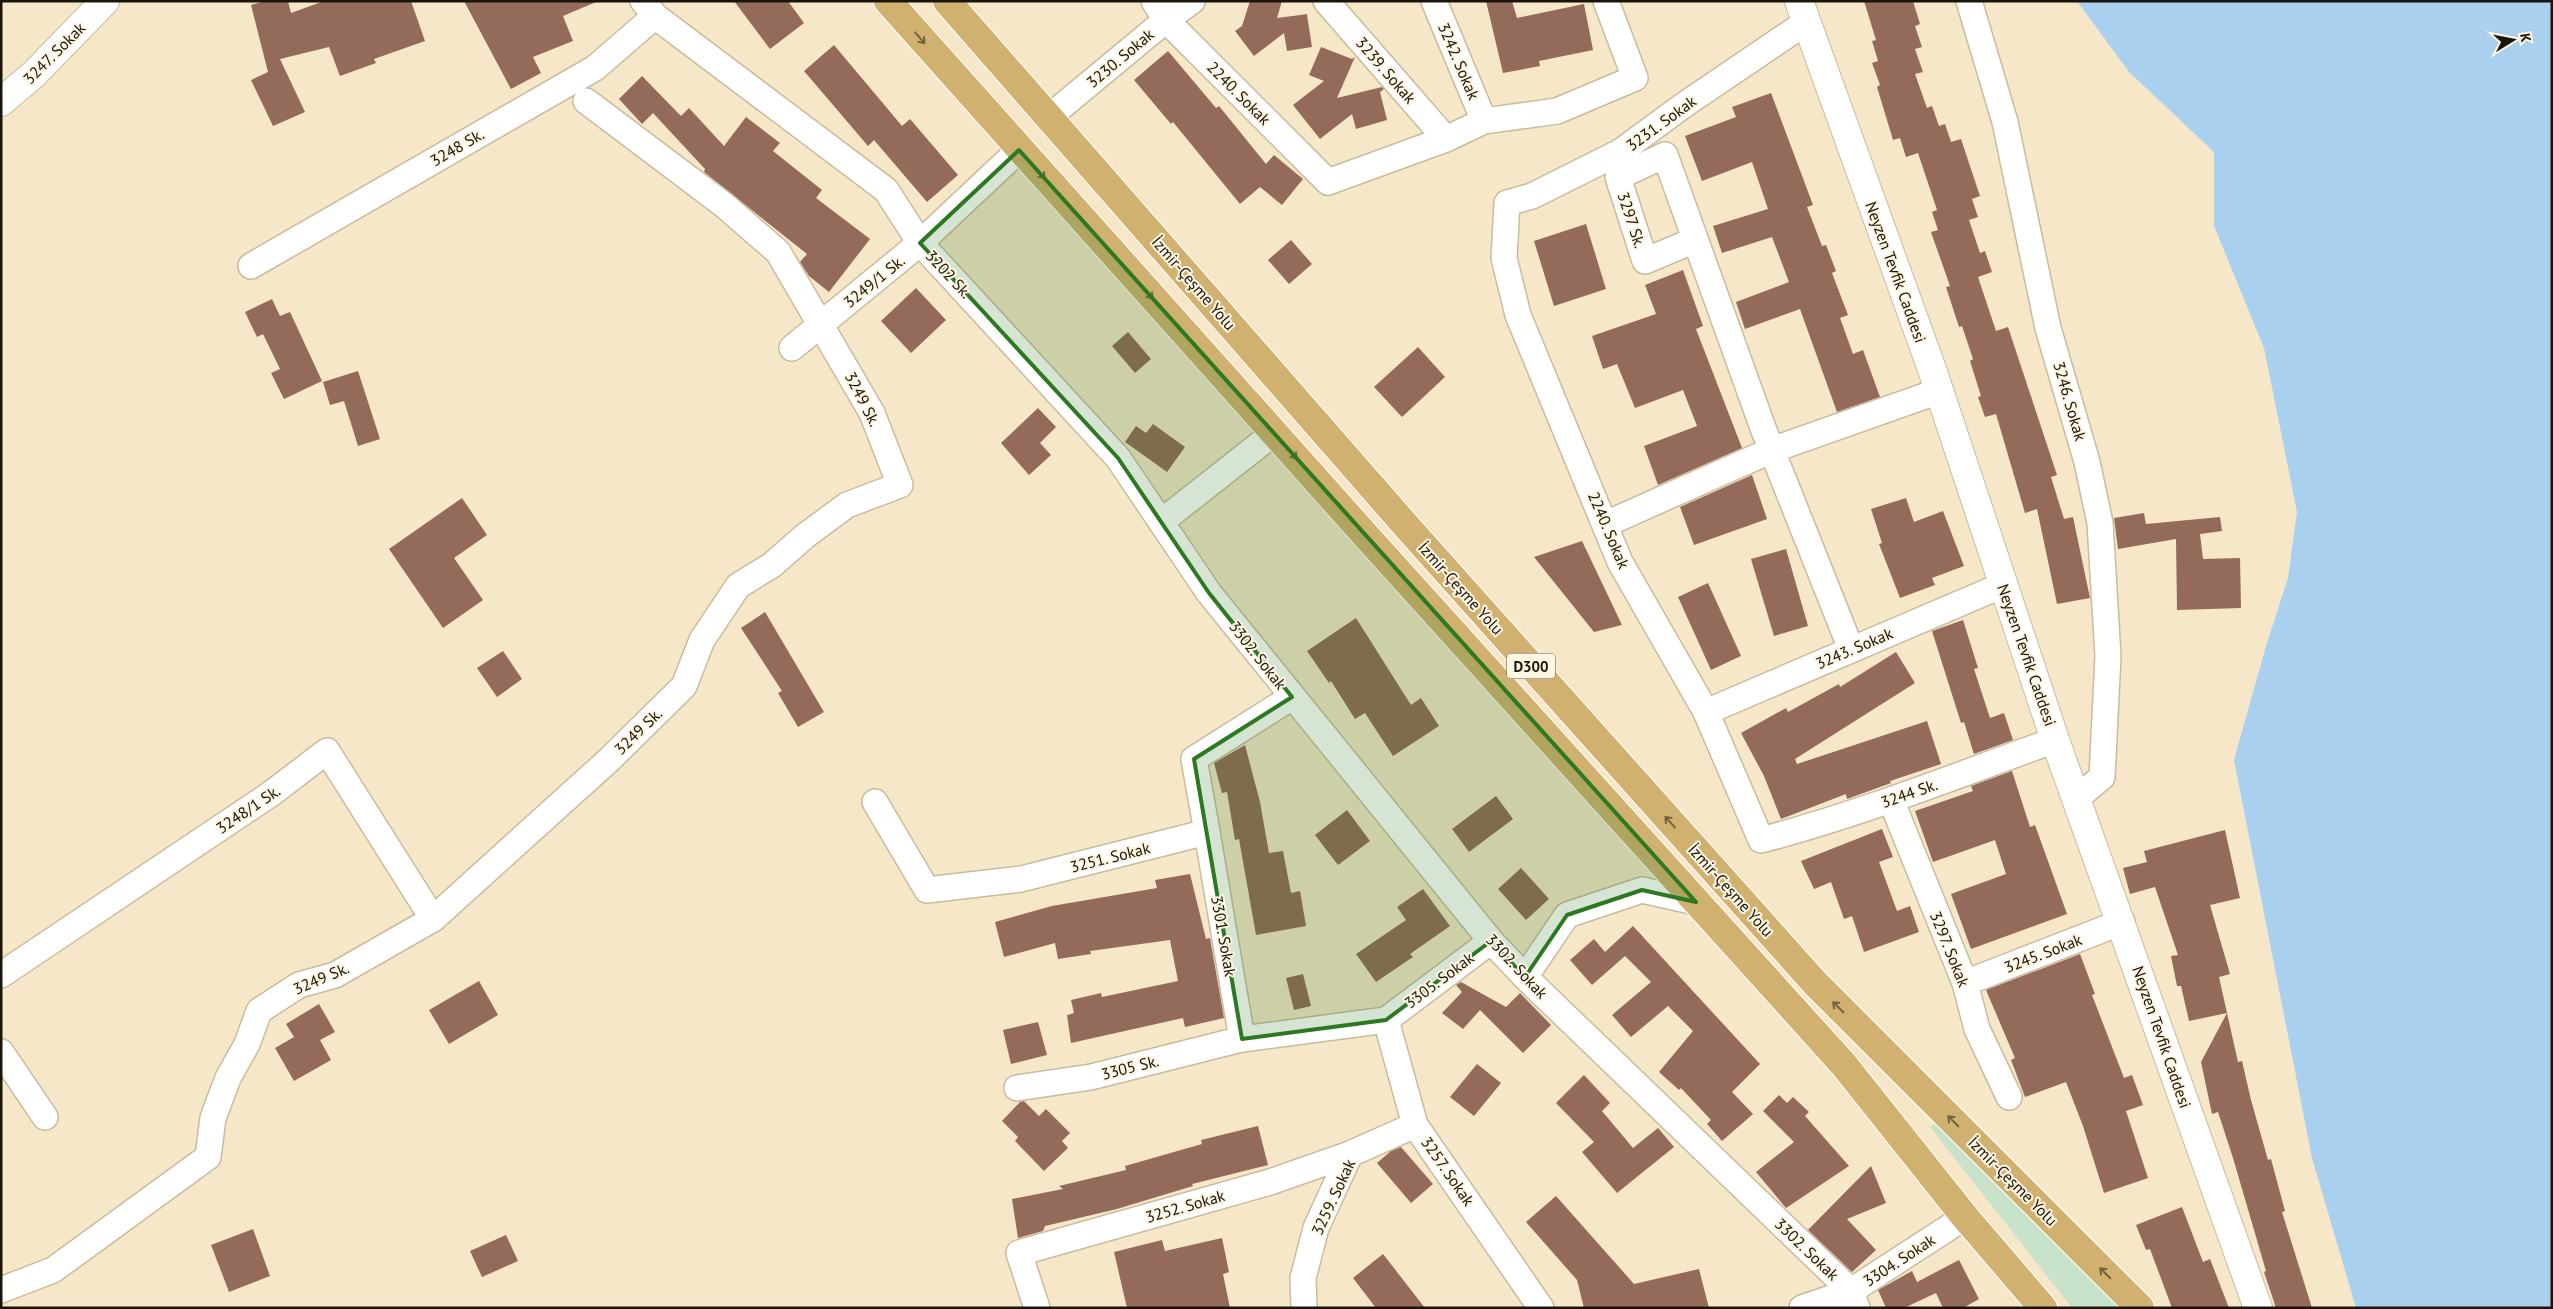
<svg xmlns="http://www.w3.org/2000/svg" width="2553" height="1309" font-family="'PT Sans',sans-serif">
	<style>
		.green { fill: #c8e3c9 }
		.water { fill: #a9d1ef }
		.building { fill: #946a5b }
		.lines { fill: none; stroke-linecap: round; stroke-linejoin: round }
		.street-casing { stroke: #c9bb9e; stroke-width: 28 }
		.secondary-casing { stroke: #c9bb9e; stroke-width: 30 }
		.highway-casing { stroke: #fff; stroke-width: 30 }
		.street { stroke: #fff; stroke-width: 25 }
		.secondary { stroke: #fff; stroke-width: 28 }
		.highway { stroke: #d1b170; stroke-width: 28 }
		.oneway { stroke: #76633d }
		.marked { fill: #2d7921; fill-opacity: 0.2; stroke: #2d7921; stroke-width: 4; stroke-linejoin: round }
		.labels { text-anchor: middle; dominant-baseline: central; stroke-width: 4; stroke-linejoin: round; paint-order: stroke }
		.shield { fill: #fef5e3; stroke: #5e584b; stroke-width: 1 }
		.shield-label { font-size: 15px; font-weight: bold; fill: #1a150a }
		.street-label { font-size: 16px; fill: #1a150a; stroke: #fef5e3 }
	</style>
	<rect width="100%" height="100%" fill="#f6e7c9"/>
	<!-- green -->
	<path class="green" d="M1937,1122L2123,1308H2072L1930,1127Z"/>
	<!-- water -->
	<path class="water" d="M2077,1H2552V1308H2356L2312,1158L2234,760L2266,646L2288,578L2297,512L2264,348L2214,226V152L2129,72Z"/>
	<!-- building -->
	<g class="building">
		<path d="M265,1H288L291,13L324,1H411L425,41L374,59L376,63L340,76L329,47L280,59L305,112L273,126L251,80L268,72L251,5Z"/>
		<path d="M464,1H596V2L563,16L573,41L533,57L541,73L511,89Z"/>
		<path d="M734,1H788L804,23L770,49Z"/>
		<path d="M1250,1H1282L1277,18L1308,14L1307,15L1312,47L1287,51L1284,33L1254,56L1235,31L1242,26Z"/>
		<path d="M1486,1H1512L1517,18L1584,4L1593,50L1539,61L1540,66L1503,73Z"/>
		<path d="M1864,1H1913L1920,24L1915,26L1922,47L1915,49L1923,72L1915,74L1927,108L1932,106L1939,126L1945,124L1951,142L1961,139L1980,196L1972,199L1978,217L1969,220L1980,253L1985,251L1992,272L1978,277L1996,331L2008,327L2057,475L2051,477L2064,519L2073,517L2090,598L2057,604L2037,509L2025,513L1996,414L1985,417L1978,397L1981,396L1970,361L1973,359L1962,326L1959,327L1946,287L1950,286L1931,232L1938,230L1932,212L1937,210L1918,153L1906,157L1900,138L1893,140L1877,87L1880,85L1872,63L1878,61L1872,41L1876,40Z"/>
		<path d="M834,45L902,126L910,119L958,175L927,202L874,140L868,146L804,71Z"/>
		<path d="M1321,47L1352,59L1355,57L1337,98L1382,87L1384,89L1380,92L1387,120L1356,129L1352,114L1320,139L1293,105L1324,81L1309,75Z"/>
		<path d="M1168,51L1216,108L1219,106L1266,164L1274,155L1303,179L1282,205L1260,187L1240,204L1173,122L1171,124L1134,80Z"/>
		<path d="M642,76L681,116L689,108L724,146L746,117L780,143L773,151L822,190L816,198L870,239L829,292L809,276L800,262L807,254L704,172L705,169L653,113L642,124L619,99Z"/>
		<path d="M1771,93L1813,205L1807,207L1822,246L1826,245L1836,271L1832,273L1848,315L1840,318L1853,354L1863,350L1880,397L1837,412L1800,309L1745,329L1736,302L1789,282L1772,237L1722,253L1713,226L1768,209L1752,162L1702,181L1685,136L1736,117L1732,107Z"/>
		<path d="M1586,224L1606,289L1554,306L1534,241Z"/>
		<path d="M1291,240L1312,264L1289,284L1268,260Z"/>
		<path d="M1683,270L1703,326L1696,329L1742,448L1658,485L1644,446L1697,426L1683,390L1635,408L1617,364L1603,369L1592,336L1656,314L1645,285Z"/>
		<path d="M916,288L946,320L911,353L881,321Z"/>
		<path d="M272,299L280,316L290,312L322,381L284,399L271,373L280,369L263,334L257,337L245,312Z"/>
		<path d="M1128,332L1151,359L1135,373L1112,346Z"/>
		<path d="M1418,347L1445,377L1402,417L1374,387Z"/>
		<path d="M358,371L380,439L358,446L344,401L330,405L323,382Z"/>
		<path d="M1038,408L1056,427L1040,443L1051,455L1029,475L1001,443Z"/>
		<path d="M1153,424L1185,447L1167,472L1125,442L1136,426L1146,433Z"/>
		<path d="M1752,475L1767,519L1694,545L1680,507Z"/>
		<path d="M462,498L487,535L454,558L483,600L443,628L389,549Z"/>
		<path d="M1906,498L1914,522L1943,511L1964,566L1932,578L1935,585L1900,598L1879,544L1882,543L1871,509Z"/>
		<path d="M2144,513L2146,524L2220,517L2222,531L2200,534L2203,559L2240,558L2241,608L2177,610L2176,539L2118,549L2114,518Z"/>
		<path d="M1582,541L1622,625L1594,632L1534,557Z"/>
		<path d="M1786,549L1808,626L1774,636L1751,559Z"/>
		<path d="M1708,583L1741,656L1711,670L1678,597Z"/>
		<path d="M765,612L824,712L798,727L778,693L782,691L741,628Z"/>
		<path d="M1356,618L1411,705L1421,698L1439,726L1393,756L1365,713L1355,719L1331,681L1329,683L1307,651Z"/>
		<path d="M1963,620L1978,668L1974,669L1990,718L2004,713L2013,740L1974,754L1964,722L1961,723L1932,631Z"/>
		<path d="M503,651L522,679L497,697L477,668Z"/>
		<path d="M1896,652L1915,683L1795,759L1797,764L1927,721L1941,764L1890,781L1891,783L1847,799L1846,794L1781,819L1764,776L1741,733L1786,708L1788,712L1839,684L1840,687Z"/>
		<path d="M1245,745L1260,802L1269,853L1283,851L1291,893L1300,891L1306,926L1256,935L1239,839L1235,840L1227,792L1222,793L1214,763Z"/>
		<path d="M2012,771L2030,827L2035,825L2067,914L1971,949L1951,894L2006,874L1995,840L1933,862L1915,811L1973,791L1971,786Z"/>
		<path d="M1496,796L1513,819L1469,852L1452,829Z"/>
		<path d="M1347,810L1370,841L1338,865L1315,835Z"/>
		<path d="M1882,829L1893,857L1879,862L1897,911L1910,906L1919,932L1864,952L1852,916L1844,919L1831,882L1814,889L1801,861Z"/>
		<path d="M2225,830L2240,898L2210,905L2230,974L2219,977L2227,1013L2189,1021L2181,986H2177L2171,956L2178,955L2155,887L2130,894L2123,868L2147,862L2144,851Z"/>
		<path d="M1521,868L1549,899L1526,920L1498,889Z"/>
		<path d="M1190,874L1206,939L1210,938L1224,1018L1185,1027L1183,1018L1071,1043L1067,1015L1074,1013L1071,1000L1101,993L1102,997L1178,981L1170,940L1090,951L1091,954L1058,959L1055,943L1004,957L995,922L1052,906L1157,888L1155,880Z"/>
		<path d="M1423,889L1450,926L1410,954L1413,957L1376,982L1356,954L1406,920L1397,907Z"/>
		<path d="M1633,926L1760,1064L1732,1092L1753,1114L1722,1141L1707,1124L1711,1120L1681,1088L1679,1090L1659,1072L1693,1031L1668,1006L1631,1037L1612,1015L1651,982L1625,956L1592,985L1570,960L1594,939L1605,952Z"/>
		<path d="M2080,954L2095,994L2092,995L2124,1078L2132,1075L2143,1105L2126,1111L2148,1178L2104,1193L2083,1126L2066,1082L2025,1097L2011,1060L2015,1058L1986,990Z"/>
		<path d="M1303,974L1311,1006L1294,1010L1286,978Z"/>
		<path d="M479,981L498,1015L449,1044L429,1010Z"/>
		<path d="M1461,982L1506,1007L1520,993L1551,1025L1523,1053L1480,1010L1463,1029L1442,1013L1462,992L1456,985Z"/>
		<path d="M319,1004L335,1032L320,1040L331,1060L294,1081L275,1048L294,1037L286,1024Z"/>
		<path d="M2227,1013L2238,1062L2242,1061L2251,1100L2268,1160L2271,1159L2285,1211L2282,1212L2312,1308H2276L2264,1272L2266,1271L2233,1158L2218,1112L2212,1114L2201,1062Z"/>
		<path d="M1038,1022L1047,1055L1011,1064L1003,1030Z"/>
		<path d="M1477,1064L1501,1083L1474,1116L1450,1097Z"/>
		<path d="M1584,1075L1610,1103L1602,1111L1633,1148L1658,1128L1674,1147L1617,1193L1582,1152L1594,1142L1556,1103Z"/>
		<path d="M1779,1095L1787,1103L1793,1097L1809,1112L1805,1116L1849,1166L1786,1208L1756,1172L1794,1142L1763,1111Z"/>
		<path d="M1024,1101L1039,1116L1046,1109L1070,1133L1062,1141L1068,1148L1044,1171L1015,1141L1018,1137L1002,1121L1020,1102Z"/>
		<path d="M1258,1126L1268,1165L1192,1184L1193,1186L1117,1209L1045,1226L1043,1231L1018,1238L1012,1199L1063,1189L1059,1186L1126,1170L1125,1166L1202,1144L1201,1140Z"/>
		<path d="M1401,1147L1433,1184L1411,1203L1377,1163L1391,1151Z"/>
		<path d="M1871,1166L1886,1203L1847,1219L1876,1250L1852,1272L1808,1230Z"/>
		<path d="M1556,1196L1634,1284L1699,1269L1709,1308H1584L1577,1280L1526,1222Z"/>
		<path d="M2182,1207L2203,1262L2210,1259L2229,1308H2172L2150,1249L2146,1250L2136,1225Z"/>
		<path d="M253,1229L270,1276L229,1292L211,1245Z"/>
		<path d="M506,1235L518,1261L482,1277L470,1251Z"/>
		<path d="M1222,1238L1229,1272L1223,1274L1230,1308H1127L1114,1252L1162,1240L1165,1251Z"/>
		<path d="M1383,1254L1425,1308H1376L1353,1278Z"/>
		<path d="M1959,1260L1979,1299L1963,1308H1943L1936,1293L1904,1308H1886L1878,1290L1912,1271L1917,1282Z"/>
	</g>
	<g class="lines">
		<!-- street casing -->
		<g class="street-casing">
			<g id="street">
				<path d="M643,1L655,16L886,190L920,243L1118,458L1209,593L1491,941L1525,977L1851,1291L1857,1308"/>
				<path d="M1154,1L1166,20L1328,182L1446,139L1484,121L1557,111L1635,78L1606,1"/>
				<path d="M1326,1L1446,139"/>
				<path d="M1434,1L1484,121"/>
				<path d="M1969,1L2005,122L2048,328L2087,462L2100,523L2108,656L2102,777L2077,798"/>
				<path d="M1805,23L1684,105L1620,152L1532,196L1507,203L1504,258L1518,315L1620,562L1706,712L1761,840C1861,814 1958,775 2055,740"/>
				<path d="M1049,117L1166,20L1192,1"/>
				<path d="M1695,240L1645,261L1618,177L1665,155L1763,428L1851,649"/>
				<path d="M251,266L595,68L655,16"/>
				<path d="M792,348L920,243L1019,150"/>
				<path d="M1161,522L1274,433"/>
				<path d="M1606,524L1772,450L1939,391"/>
				<path d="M1706,712L2003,585"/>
				<path d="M1891,800L1965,983L1977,1029L2009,1097"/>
				<path d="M875,802L927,890L1021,879L1207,832L1194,759L1292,697"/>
				<path d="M1207,832L1242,1039"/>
				<path d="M1,975L272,793L327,751L433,919"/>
				<path d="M1525,977L1567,915L1642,890L1696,902"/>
				<path d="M1965,983L2122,922"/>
				<path d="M1386,1020L1415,1125L1541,1308"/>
				<path d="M1,1052L45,1117"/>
				<path d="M1017,1088L1091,1077L1242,1039L1386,1020L1491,941"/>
				<path d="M1,1290L53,1270L208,1157L213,1118L228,1078L247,1044L259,1011L299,985L335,975L433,919L610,759L684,686L702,640L738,586L772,565L805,536L847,505L900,485L872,413L778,252L724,205L586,101"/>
				<path d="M1037,1308L1019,1253L1270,1182L1350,1154"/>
				<path d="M1304,1308L1303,1278L1316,1228L1350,1154L1415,1125"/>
				<path d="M1802,1308L1851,1291L1965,1217"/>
			</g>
		</g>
		<!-- secondary casing -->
		<g class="secondary-casing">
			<g id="secondary">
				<path d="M1799,1L1933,372L2055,740L2258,1308"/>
				<path d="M1,102L34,74L105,1"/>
			</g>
		</g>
		<!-- highway casing -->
		<g class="highway-casing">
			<g id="highway">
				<path d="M888,1L1368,538L1844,1065L1965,1217L2043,1308"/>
				<path d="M947,1L1408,528L1815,983L2140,1308"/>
			</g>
		</g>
		<!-- street -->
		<use href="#street" class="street"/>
		<!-- secondary -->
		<use href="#secondary" class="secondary"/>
		<!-- highway -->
		<use href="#highway" class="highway"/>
	</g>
	<!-- one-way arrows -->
	<defs><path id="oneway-shaft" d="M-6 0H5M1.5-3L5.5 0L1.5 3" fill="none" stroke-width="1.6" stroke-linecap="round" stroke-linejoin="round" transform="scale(1.25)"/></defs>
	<g class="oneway">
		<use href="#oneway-shaft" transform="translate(920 38) rotate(49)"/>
		<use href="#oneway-shaft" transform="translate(1040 173) rotate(48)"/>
		<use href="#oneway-shaft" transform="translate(1148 293) rotate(48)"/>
		<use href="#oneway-shaft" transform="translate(1292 453) rotate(48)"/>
		<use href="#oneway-shaft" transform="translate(1670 822) rotate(-132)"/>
		<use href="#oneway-shaft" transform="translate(1838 1007) rotate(-135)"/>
		<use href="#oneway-shaft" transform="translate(1953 1121) rotate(-135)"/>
		<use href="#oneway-shaft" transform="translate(2105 1273) rotate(-135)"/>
	</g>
	<!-- marked area -->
	<path class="marked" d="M1019,150L1696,902L1642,890L1567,915L1525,977L1491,941L1386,1020L1242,1039L1194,759L1292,697L1209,593L1118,458L920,243Z"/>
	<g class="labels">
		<!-- shield labels -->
		<rect class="shield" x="1507" y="653.5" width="48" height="25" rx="4"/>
		<g class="shield-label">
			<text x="1531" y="666">D300</text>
		</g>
		<!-- street labels -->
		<g class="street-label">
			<text transform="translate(54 53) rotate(-45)">3247. Sokak</text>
			<text transform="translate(1120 58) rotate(-40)">3230. Sokak</text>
			<text transform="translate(1459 61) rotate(67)">3242. Sokak</text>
			<text transform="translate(1386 70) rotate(49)">3239. Sokak</text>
			<text transform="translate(1239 93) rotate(45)">2240. Sokak</text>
			<text transform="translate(1661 123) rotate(-36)">3231. Sokak</text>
			<text transform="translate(457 147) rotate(-30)">3248 Sk.</text>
			<text transform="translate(1632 220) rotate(72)">3297 Sk.</text>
			<text transform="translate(1896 272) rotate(70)">Neyzen Tevfik Caddesi</text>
			<text transform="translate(949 274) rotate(47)">3202 Sk.</text>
			<text transform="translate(874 281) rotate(-39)">3249/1 Sk.</text>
			<text transform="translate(1194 283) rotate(49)">İzmir-Çeşme Yolu</text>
			<text transform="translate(863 399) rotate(63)">3249 Sk.</text>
			<text transform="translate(2070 401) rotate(74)">3246. Sokak</text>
			<text transform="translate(1609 530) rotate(67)">2240. Sokak</text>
			<text transform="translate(1461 588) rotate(48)">İzmir-Çeşme Yolu</text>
			<text transform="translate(1854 648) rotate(-23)">3243. Sokak</text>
			<text transform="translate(1258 655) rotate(52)">3302. Sokak</text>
			<text transform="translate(2027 655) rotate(71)">Neyzen Tevfik Caddesi</text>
			<text transform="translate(638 731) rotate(-44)">3249 Sk.</text>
			<text transform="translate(1909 793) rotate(-19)">3244 Sk.</text>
			<text transform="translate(248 809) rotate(-34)">3248/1 Sk.</text>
			<text transform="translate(1110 857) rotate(-14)">3251. Sokak</text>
			<text transform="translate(1731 890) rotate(48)">İzmir-Çeşme Yolu</text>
			<text transform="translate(1224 936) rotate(80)">3301. Sokak</text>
			<text transform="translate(1950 949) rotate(68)">3297. Sokak</text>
			<text transform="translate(2043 953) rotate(-21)">3245. Sokak</text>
			<text transform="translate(1517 966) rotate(47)">3302. Sokak</text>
			<text transform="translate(321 978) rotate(-23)">3249 Sk.</text>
			<text transform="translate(1439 980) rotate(-37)">3305. Sokak</text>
			<text transform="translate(2162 1037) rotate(71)">Neyzen Tevfik Caddesi</text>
			<text transform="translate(1130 1067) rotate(-14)">3305 Sk.</text>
			<text transform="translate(1448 1171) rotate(55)">3257. Sokak</text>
			<text transform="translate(2013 1181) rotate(45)">İzmir-Çeşme Yolu</text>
			<text transform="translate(1333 1197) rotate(-65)">3259. Sokak</text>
			<text transform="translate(1185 1206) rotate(-16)">3252. Sokak</text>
			<text transform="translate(1807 1249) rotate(44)">3302. Sokak</text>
			<text transform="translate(1899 1260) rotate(-33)">3304. Sokak</text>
		</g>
	</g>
	<!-- border -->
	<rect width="2553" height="1309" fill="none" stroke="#1a150a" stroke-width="5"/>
	<!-- north arrow -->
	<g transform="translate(2513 40) rotate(80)" stroke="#fef5e3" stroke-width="4" paint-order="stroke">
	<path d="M0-4L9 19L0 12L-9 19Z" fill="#1a150a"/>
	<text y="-8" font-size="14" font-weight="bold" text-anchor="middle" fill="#1a150a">K</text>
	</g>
</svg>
